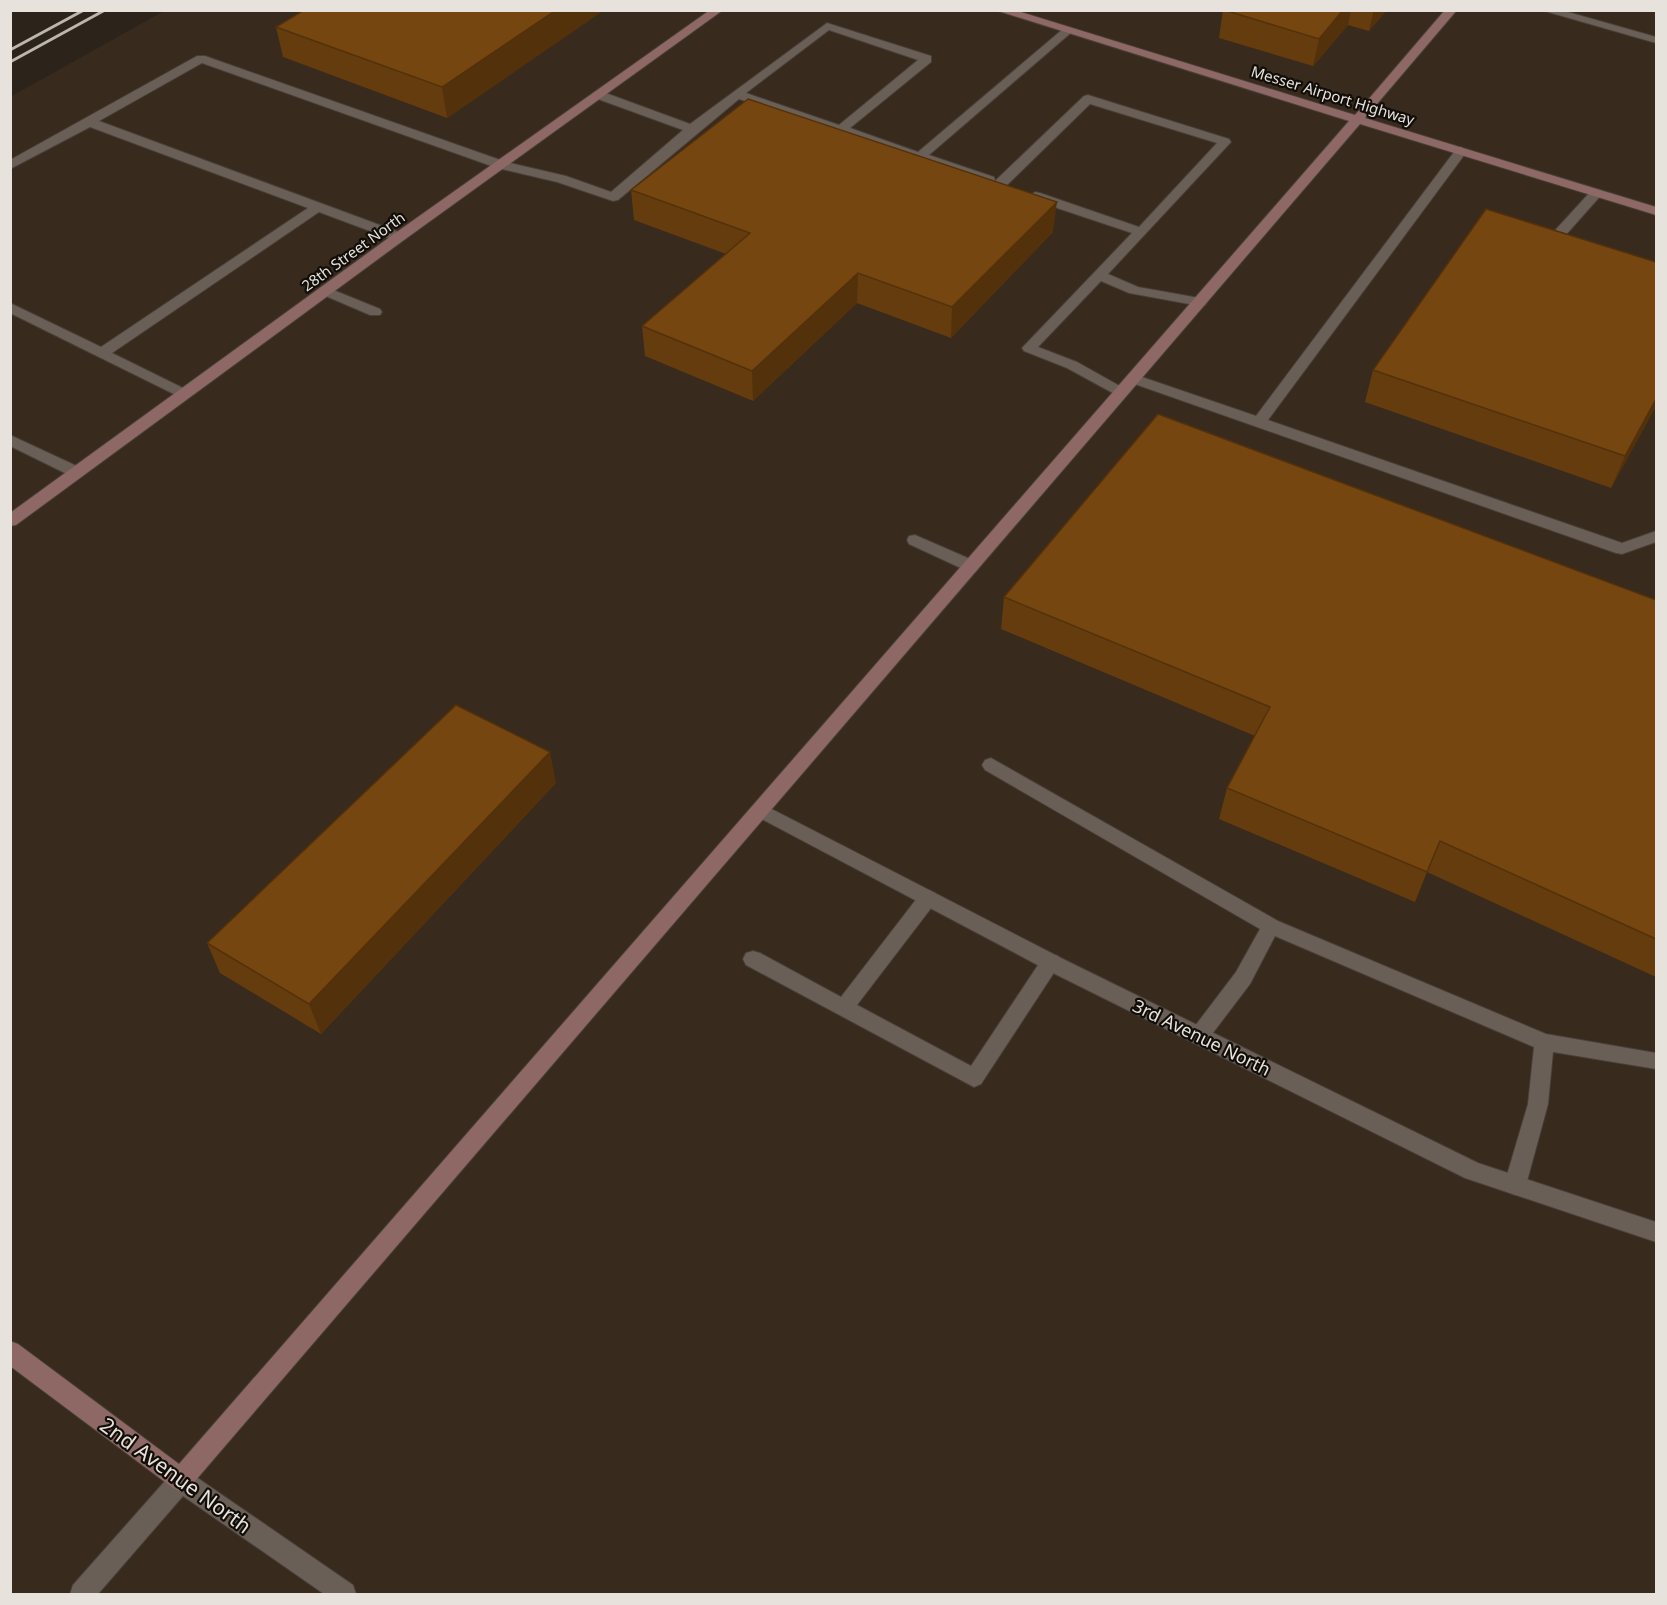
<svg xmlns="http://www.w3.org/2000/svg" width="1667" height="1605" font-family="'Noto Sans',sans-serif">
	<style>
		.built { fill: #382a1d }
		.lines { fill: none; stroke-linecap: round; stroke-linejoin: round }
		.lane-casing { stroke: #473f39; stroke-width: 2 }
		.street-casing { stroke: #473f39; stroke-width: 2 }
		.secondary-casing { stroke: #473f39; stroke-width: 2 }
		.lane { fill: #6a5f56; fill-rule: evenodd }
		.street { fill: #6a5f56; fill-rule: evenodd }
		.secondary { fill: #8e6864; fill-rule: evenodd }
		.rail { stroke: #bcb6af; stroke-width: 3 }
		.wall { fill: #653c0e }
		.shaded-wall { fill: #53310b }
		.building { fill: #764610; stroke: #53310b; stroke-width: 1.5 }
		.labels { text-anchor: middle; dominant-baseline: central; stroke-width: 4.5; stroke-linejoin: round; paint-order: stroke }
		.far-street-label { font-size: 15px; fill: #e8e2dc; stroke: #110d09 }
		.street-label { font-size: 18px; fill: #e8e2dc; stroke: #110d09 }
		.near-street-label { font-size: 21px; fill: #e8e2dc; stroke: #110d09 }
	</style>
	<rect width="100%" height="100%" fill="#2c231a"/>
	<!-- built -->
	<path class="built" d="M164,11H1656V1594H11L10,97Z"/>
	<g class="lines">
		<!-- lane casing -->
		<g class="lane-casing">
			<g id="lane">
				<path d="M1541,10H1561L1656,37V43Z"/>
				<path d="M827,23L931,56V62L850,128L918,152L1063,29L1067,28L1073,31L929,155L994,177L995,180L994,183H984L739,99L618,200L613,201L557,182L497,168L202,63L99,121L404,234L406,237L404,240H394L319,212L112,353L189,391L191,394L189,397L184,399L10,313V303L101,347L308,208L90,127L10,169V160L197,56H205L506,162L566,176L611,192L683,130L595,98V92H603L690,124ZM829,30L918,60L839,125L746,93Z"/>
				<path d="M1088,95L1229,139L1231,142L1108,274L1138,287L1205,299L1207,302L1205,305L1200,306L1129,293L1101,281L1038,347L1077,362L1127,390L1129,393L1122,398L1067,368L1024,351L1022,348L1132,233L1030,199L1029,196L1035,192L1040,193L1139,227L1217,143L1090,104L1005,187H995L994,184L995,181L1084,96Z"/>
				<path d="M1461,147L1467,151L1465,154L1268,420L1622,543L1656,531V542L1622,554L1616,553L1129,382L1127,379L1134,375L1139,376L1256,416L1457,148Z"/>
				<path d="M1597,189L1603,193L1563,238L1571,240L1573,243L1571,246L1566,247L1549,243L1547,240L1549,237L1592,190Z"/>
				<path d="M326,287L380,309L382,312L380,315H370L321,294L319,291Z"/>
				<path d="M915,535L977,562L979,566L977,570H965L909,544L907,540L909,536Z"/>
				<path d="M991,758L1278,921L1546,1034L1656,1053V1069L1553,1052L1548,1104L1526,1185L1522,1192L1515,1195L1508,1192L1504,1185L1528,1104L1534,1047L1275,936L1250,984L1206,1042L1199,1044L1192,1042L1189,1036L1192,1030L1236,972L1260,929L985,770L982,765L985,760Z"/>
				<path d="M928,890L935,893L937,898L935,903L857,1005L971,1066L1044,956L1051,954L1058,956L1061,962L981,1084L974,1087L746,965L743,959L746,953L753,951L760,953L841,997L921,893Z"/>
			</g>
		</g>
		<!-- street casing -->
		<g class="street-casing">
			<g id="street">
				<path d="M10,435L81,468L84,472L81,476H71L10,446Z"/>
				<path d="M760,803L1063,959L1478,1163L1656,1222V1242L1465,1178L1049,971L754,815L751,810L754,805Z"/>
				<path d="M181,1468L189,1472L353,1585L356,1594H324L183,1496L98,1594H70L73,1585L173,1472Z"/>
			</g>
		</g>
		<!-- secondary casing -->
		<g class="secondary-casing">
			<g id="secondary">
				<path d="M710,10H723L404,240L16,525L10,526V513L394,234Z"/>
				<path d="M995,10H1014L1355,115L1445,10H1457L1365,118L1656,207V215L1360,124L189,1488L181,1492L173,1488L10,1366V1341L18,1344L179,1464L1349,121Z"/>
			</g>
		</g>
		<!-- lane -->
		<use href="#lane" class="lane"/>
		<!-- street -->
		<use href="#street" class="street"/>
		<!-- secondary -->
		<use href="#secondary" class="secondary"/>
		<!-- rail -->
		<g class="rail">
			<path d="M10,50L84,10"/>
			<path d="M10,62L105,10"/>
		</g>
	</g>
	<!-- wall -->
	<g class="wall">
		<path d="M304,10H604L447,118L283,57L276,27Z"/>
		<path d="M1223,10H1387L1369,31L1348,25L1313,66L1219,38Z"/>
		<path d="M631,190L1053,232L951,338L857,303L753,401L645,356L642,326L726,254L634,220Z"/>
		<path d="M1373,370L1656,406L1611,488L1365,402Z"/>
		<path d="M1004,597L1656,600V977L1427,872L1415,902L1219,819L1227,788L1255,736L1001,629Z"/>
		<path d="M556,783L321,1034L220,973L207,943Z"/>
	</g>
	<!-- shaded-wall -->
	<g class="shaded-wall">
		<path d="M556,10H604L447,118L442,87Z"/>
		<path d="M1343,10H1351L1348,25L1313,66L1319,39Z"/>
		<path d="M1374,10H1387L1369,31Z"/>
		<path d="M1057,202L1053,232L951,338L952,307Z"/>
		<path d="M858,273L857,303L753,401L752,371Z"/>
		<path d="M1656,399V406L1611,488L1625,456Z"/>
		<path d="M550,752L556,783L321,1034L309,1004Z"/>
	</g>
	<!-- building -->
	<g class="building">
		<path d="M304,10H556L442,87L276,27Z"/>
		<path d="M1224,10H1343L1319,39Z"/>
		<path d="M748,99L1057,202L952,307L858,273L752,371L642,326L750,233L631,190Z"/>
		<path d="M1486,209L1656,262V399L1625,456L1373,370Z"/>
		<path d="M1158,414L1656,600V939L1440,841L1427,872L1227,788L1270,707L1004,597Z"/>
		<path d="M456,705L550,752L309,1004L207,943Z"/>
	</g>
	<g class="labels">
		<!-- far-street labels -->
		<g class="far-street-label">
			<text transform="translate(1333 95) rotate(17)">Messer Airport Highway</text>
			<text transform="translate(353 251) rotate(-36)">28th Street North</text>
		</g>
		<!-- street labels -->
		<g class="street-label">
			<text transform="translate(1202 1037) rotate(26)">3rd Avenue North</text>
		</g>
		<!-- near-street labels -->
		<g class="near-street-label">
			<text transform="translate(176 1475) rotate(36)">2nd Avenue North</text>
		</g>
	</g>
	<!-- border -->
	<rect width="1667" height="1605" fill="none" stroke="#e8e2dc" stroke-width="24"/>
</svg>
